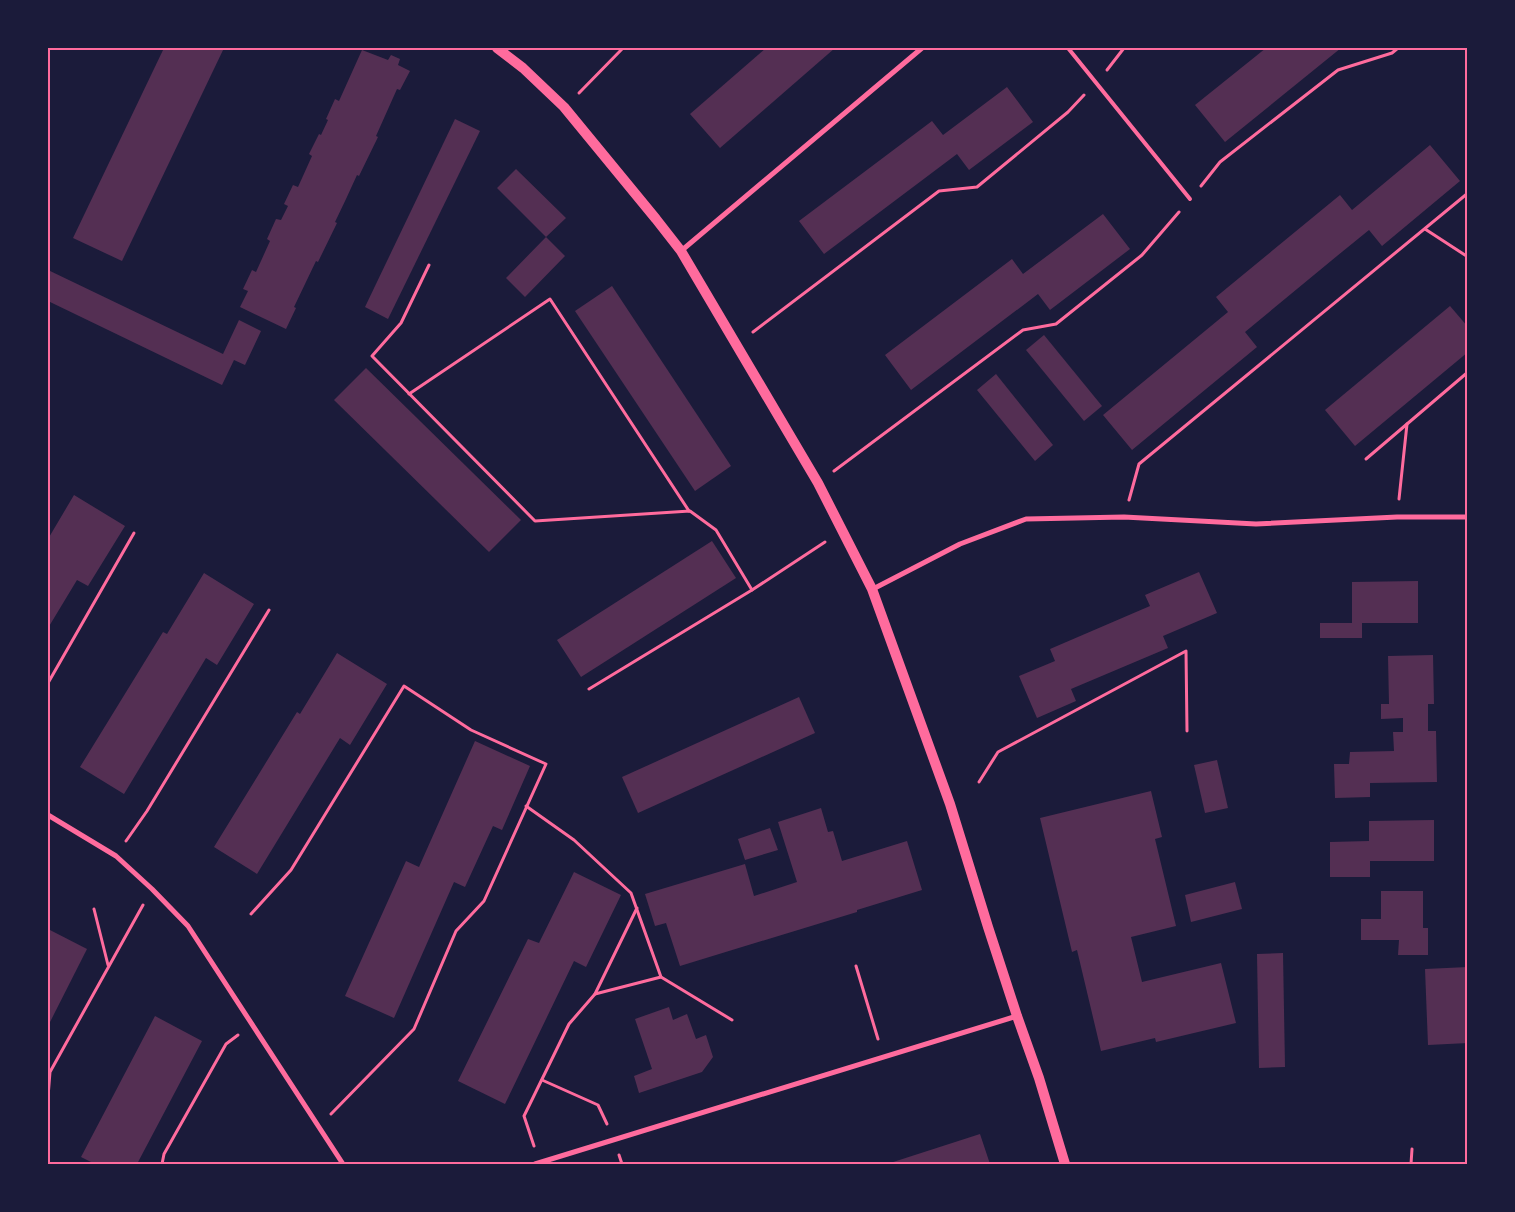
<svg xmlns="http://www.w3.org/2000/svg" width="1515" height="1212" font-family="'Open Sans',sans-serif">
	<style>
		.building { fill: #542f53 }
		.lines { fill: none; stroke-linecap: round; stroke-linejoin: round }
		.path { stroke: #ff6b9d; stroke-width: 3 }
		.service { stroke: #ff6b9d; stroke-width: 4 }
		.minor { stroke: #ff6b9d; stroke-width: 5 }
		.secondary { stroke: #ff6b9d; stroke-width: 10 }
		.neatline { fill: none; stroke: #ff6b9d; stroke-width: 2 }
	</style>
	<rect width="100%" height="100%" fill="#1b1b3a"/>
	<!-- building -->
	<g class="building">
		<path d="M164,48H224L122,261L73,238Z"/>
		<path d="M766,48H835L720,148L690,114Z"/>
		<path d="M1266,48H1341L1225,142L1195,105Z"/>
		<path d="M362,50L388,60L391,55L400,59L398,65L410,71L400,90L397,89L376,136L378,137L359,176L357,175L346,199L335,222L337,223L318,262L316,261L294,307L296,308L286,329L240,307L248,291L243,289L252,270L256,272L270,241L267,239L276,219L281,220L288,206L284,204L293,185L298,187L312,156L309,154L319,134L321,135L328,120L326,119L335,99L339,101Z"/>
		<path d="M1007,87L1033,122L969,170L957,154L824,254L799,221L932,121L943,135Z"/>
		<path d="M455,119L480,131L388,319L365,307Z"/>
		<path d="M1430,145L1460,181L1382,246L1369,230L1337,256L1245,332L1257,347L1132,450L1103,415L1228,312L1216,297L1340,195L1352,210Z"/>
		<path d="M516,169L566,218L546,237L565,256L525,297L506,278L546,237L497,188Z"/>
		<path d="M1103,214L1130,249L1050,310L1038,294L911,390L885,355L1012,259L1023,274Z"/>
		<path d="M48,270L223,354L239,320L261,331L245,365L234,360L222,385L48,301Z"/>
		<path d="M612,286L731,466L695,491L575,311Z"/>
		<path d="M1450,306L1468,327V352L1355,446L1325,410Z"/>
		<path d="M1044,335L1102,406L1084,421L1026,350Z"/>
		<path d="M366,368L521,520L489,552L334,400Z"/>
		<path d="M996,374L1053,445L1035,461L977,390Z"/>
		<path d="M74,495L125,526L88,586L77,580L48,628V539Z"/>
		<path d="M712,541L736,578L581,677L557,640Z"/>
		<path d="M1199,572L1217,613L1163,636L1168,648L1071,689L1076,701L1037,718L1019,676L1055,661L1050,649L1150,606L1145,595Z"/>
		<path d="M204,573L254,604L217,665L206,658L124,794L80,767L163,632L167,634Z"/>
		<path d="M1418,581V623H1362V638H1320V623H1352V582Z"/>
		<path d="M337,653L387,684L350,745L340,738L257,874L214,847L297,712L300,714Z"/>
		<path d="M1433,655L1434,704H1428V731H1436L1437,782L1370,783V797L1335,798L1334,764H1349L1350,752L1394,751L1393,732H1403V718L1381,719V704H1389L1388,656Z"/>
		<path d="M799,697L815,733L638,813L622,777Z"/>
		<path d="M475,741L530,766L502,830L493,826L465,887L454,882L394,1018L345,996L406,861L419,867Z"/>
		<path d="M1217,760L1228,808L1205,813L1194,765Z"/>
		<path d="M1151,791L1162,837L1155,839L1176,926L1131,937L1142,982L1221,963L1236,1023L1156,1042L1155,1038L1101,1051L1077,950L1072,952L1040,818Z"/>
		<path d="M821,808L828,832L833,831L842,861L907,841L922,890L857,910V912L680,966L666,923L655,926L645,894L745,864L754,896L797,882L778,822Z"/>
		<path d="M1434,820V861H1370V877H1330V842L1369,841V821Z"/>
		<path d="M770,828L778,850L745,860L738,839Z"/>
		<path d="M574,872L621,895L586,967L574,961L505,1104L458,1081L528,939L539,943Z"/>
		<path d="M1235,882L1242,909L1191,922L1185,895Z"/>
		<path d="M1381,891H1423V928H1428V955H1398L1399,940H1361V919H1381Z"/>
		<path d="M48,929L87,949L48,1026Z"/>
		<path d="M1283,953L1285,1067L1259,1068L1257,954Z"/>
		<path d="M1468,967V1043L1428,1045L1425,969Z"/>
		<path d="M669,1007L673,1020L687,1014L696,1039L706,1035L713,1057L702,1072L639,1093L634,1076L652,1069L635,1019Z"/>
		<path d="M155,1016L202,1041L137,1164H89L91,1162L81,1157Z"/>
		<path d="M980,1134L990,1164H887Z"/>
	</g>
	<g class="lines">
		<!-- path -->
		<g class="path">
			<path d="M1107,70L1124,48"/>
			<path d="M579,93L623,48"/>
			<path d="M1201,186L1220,162L1338,70L1392,53L1398,48"/>
			<path d="M1425,229L1468,257"/>
			<path d="M429,265L401,323L372,356L535,521L690,511L716,530L752,590"/>
			<path d="M753,332L939,191L977,187L1068,112L1084,95"/>
			<path d="M409,394L550,299L689,511"/>
			<path d="M1366,459L1468,372"/>
			<path d="M834,471L1023,330L1056,324L1142,255L1179,212"/>
			<path d="M1399,499L1407,424"/>
			<path d="M1129,500L1139,464L1468,193"/>
			<path d="M48,683L134,533"/>
			<path d="M589,689L752,590L825,542"/>
			<path d="M979,782L998,752L1186,651L1187,731"/>
			<path d="M526,806L574,840L631,893L661,977L732,1020"/>
			<path d="M126,841L147,811L269,610"/>
			<path d="M94,909L108,965"/>
			<path d="M251,914L291,870L404,686L471,730L546,764L484,901L456,931L414,1029L331,1114"/>
			<path d="M856,966L878,1039"/>
			<path d="M595,994L661,977"/>
			<path d="M542,1080L598,1105L607,1124"/>
			<path d="M48,1097L50,1072L143,905"/>
			<path d="M534,1146L524,1116L569,1024L595,994L637,908"/>
			<path d="M619,1155L622,1164"/>
			<path d="M162,1164L164,1154L226,1044L238,1035"/>
			<path d="M1411,1164L1412,1149"/>
		</g>
		<!-- service -->
		<path class="service" d="M1068,48L1190,199"/>
		<!-- minor -->
		<g class="minor">
			<path d="M681,251L922,48"/>
			<path d="M873,589L960,544L1026,519L1124,517L1256,524L1397,517H1468"/>
			<path d="M48,815L116,856L152,889L188,926L343,1164"/>
			<path d="M535,1164L1017,1016"/>
		</g>
		<!-- secondary -->
		<path class="secondary" d="M497,48L523,68L564,107L656,219L681,251L818,483L872,589L950,804L988,927L1017,1016L1039,1078L1065,1164"/>
	</g>
	<!-- border -->
	<rect width="1515" height="1212" fill="none" stroke="#1b1b3a" stroke-width="98"/>
	<rect x="49" y="49" width="1417" height="1114" class="neatline"/>
</svg>
